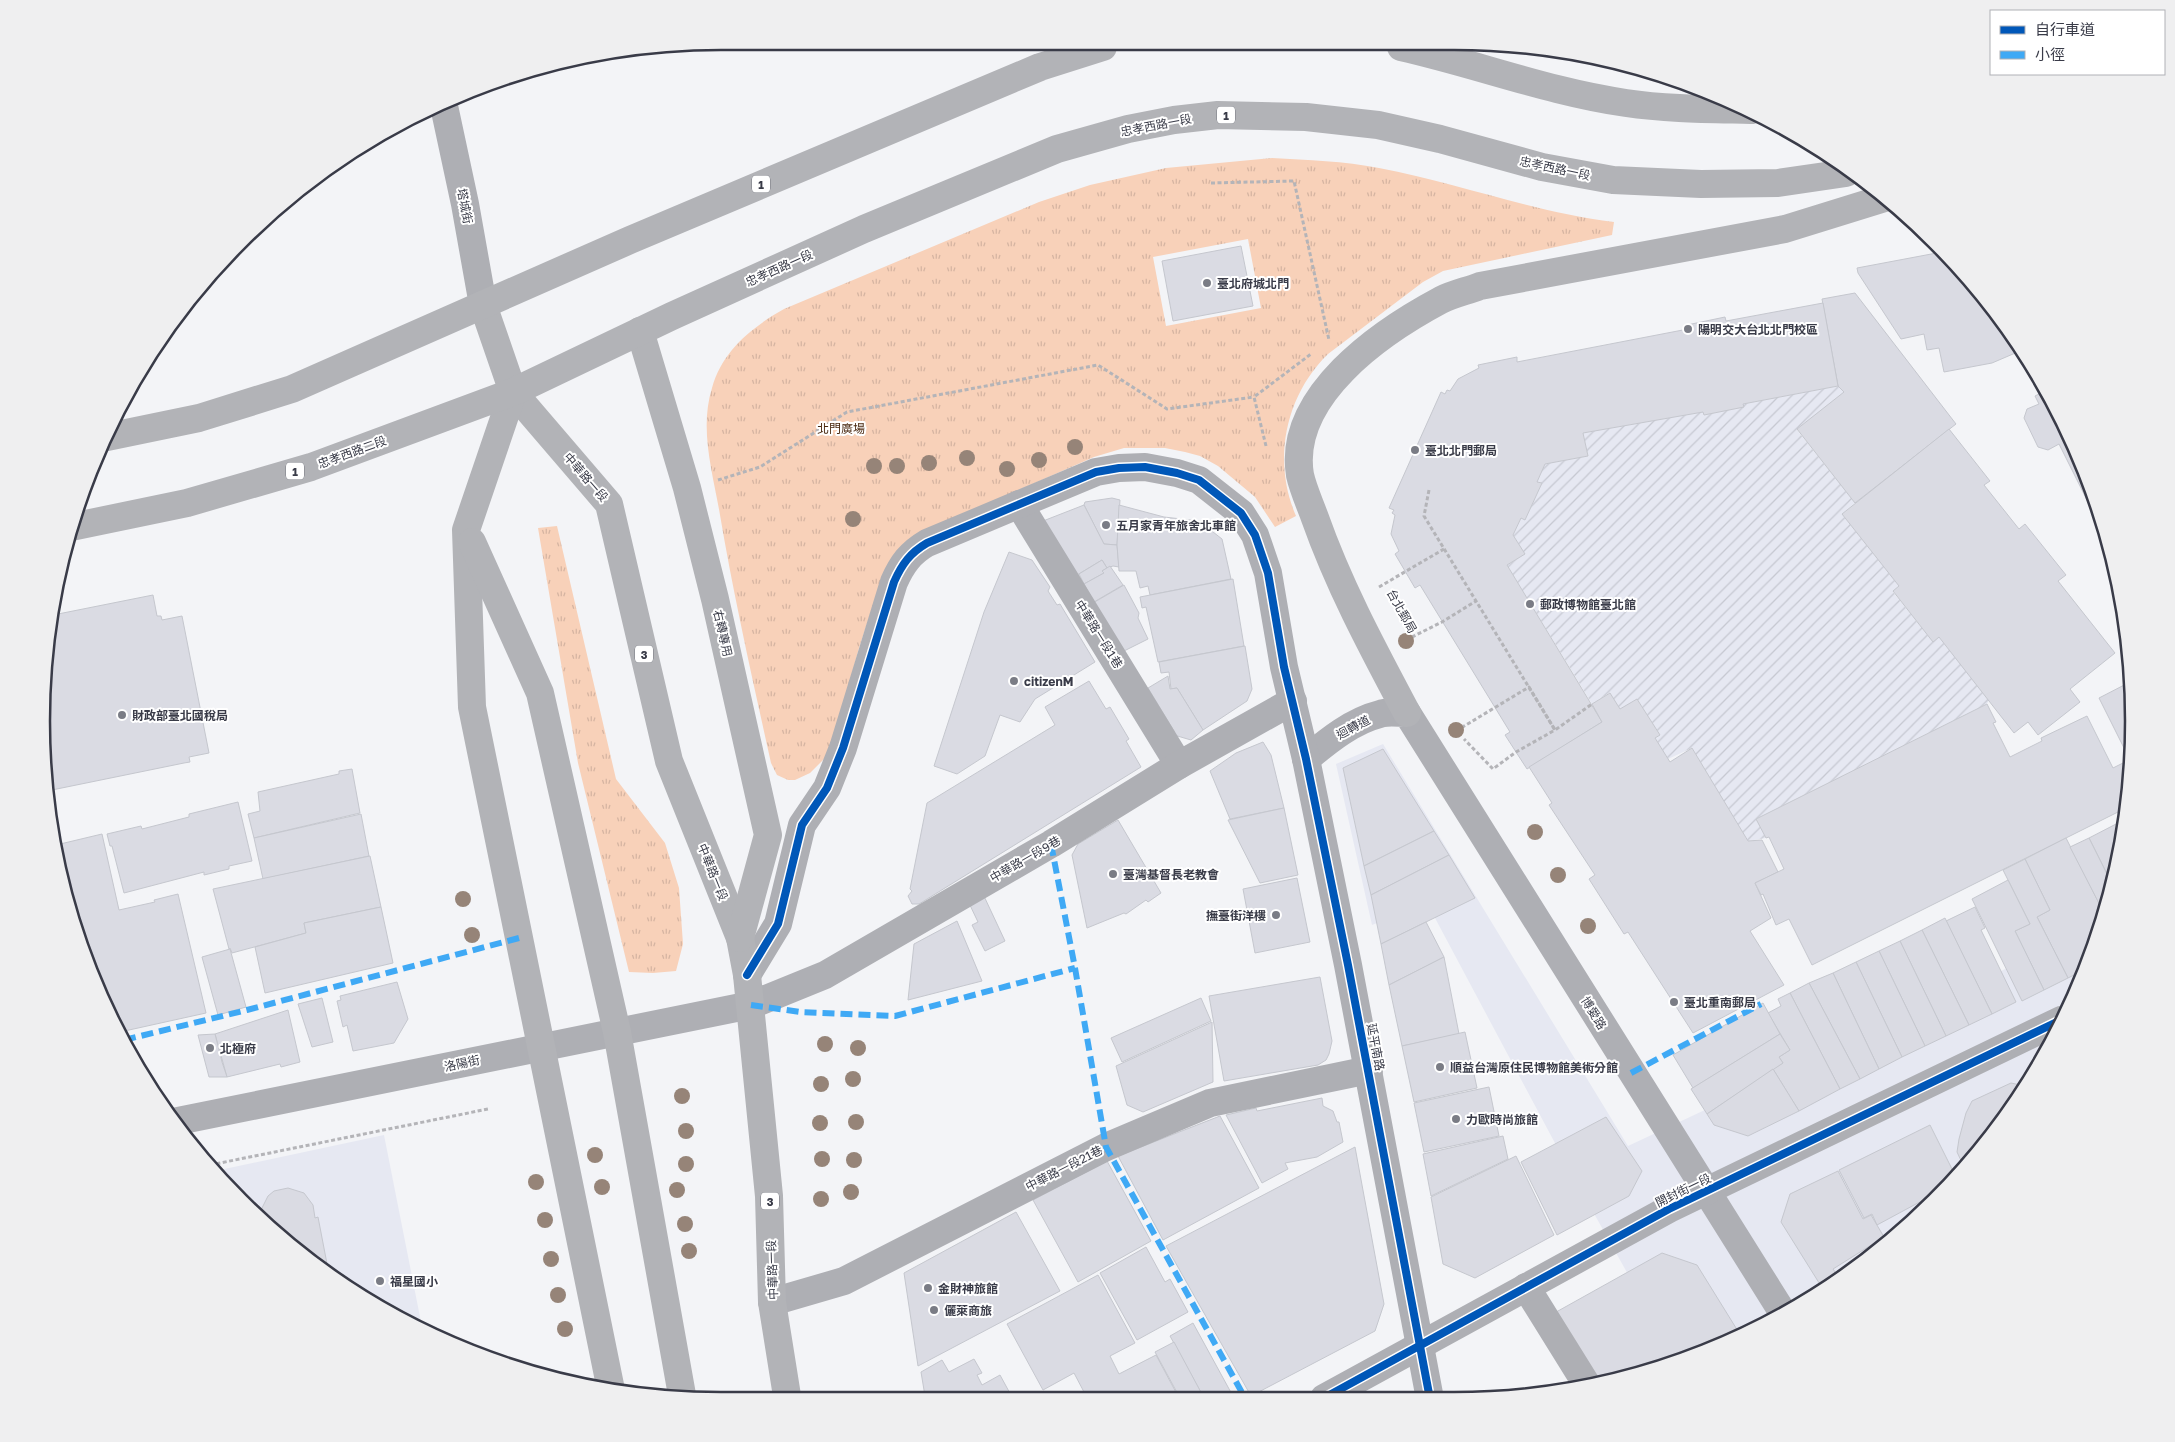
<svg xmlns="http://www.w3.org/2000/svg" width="2175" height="1442" font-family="'Golos Text','Noto Sans TC',sans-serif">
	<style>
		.built { fill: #e6e8f2 }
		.industrial { fill: url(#industrial-furrows) }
		.grass { fill: url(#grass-tufts); fill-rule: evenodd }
		.building { fill: #dadbe3; stroke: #c5c7ce }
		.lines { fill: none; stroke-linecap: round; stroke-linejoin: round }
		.path { stroke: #b4b4b8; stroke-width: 3; stroke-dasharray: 4 2.5; stroke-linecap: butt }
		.minor { stroke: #aeafb4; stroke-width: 28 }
		.major { stroke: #b2b3b7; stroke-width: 28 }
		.quiet { stroke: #3fa9f5; stroke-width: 6; stroke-dasharray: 12 6; stroke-linecap: butt }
		.cycleway-casing { stroke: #fff; stroke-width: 11 }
		.cycleway { stroke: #0057b8; stroke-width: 8 }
		.tree { fill: #968478 }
		.poi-dot { fill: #7a7c85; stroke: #fff; stroke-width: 2 }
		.labels { text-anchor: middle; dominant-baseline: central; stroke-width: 4; stroke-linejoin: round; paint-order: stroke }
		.shield { fill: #fff; stroke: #74767f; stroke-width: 1 }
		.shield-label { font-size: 11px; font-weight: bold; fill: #393b48 }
		.street-label { font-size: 12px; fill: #393b48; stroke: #fff }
		.poi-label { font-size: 12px; font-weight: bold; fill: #393b48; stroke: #fff; text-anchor: start }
		.park-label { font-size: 12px; fill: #492911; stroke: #fff }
		.rim { fill: none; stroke: #393b48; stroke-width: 2.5 }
	</style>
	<defs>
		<pattern id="industrial-furrows" width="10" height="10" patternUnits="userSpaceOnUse" patternTransform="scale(1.25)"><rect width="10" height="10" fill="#e6e8f2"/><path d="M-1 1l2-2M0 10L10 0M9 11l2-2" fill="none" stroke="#c6c8d1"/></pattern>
		<pattern id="grass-tufts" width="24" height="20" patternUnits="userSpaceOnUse" patternTransform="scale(1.25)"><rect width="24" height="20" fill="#f8d1b9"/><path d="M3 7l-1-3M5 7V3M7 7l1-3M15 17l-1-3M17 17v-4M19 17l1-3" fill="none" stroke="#d5b4a1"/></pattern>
	</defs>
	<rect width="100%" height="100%" fill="#f3f4f7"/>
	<!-- built -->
	<g class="built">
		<path d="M1383,744L1628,1146L2101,924L2098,940L2043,1061L1965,1169L1868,1260L1754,1331L1676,1360L1564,1160L1427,903L1372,925L1336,764Z"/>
		<path d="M384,1135L423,1332L273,1232L215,1171Z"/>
	</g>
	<!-- industrial -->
	<path class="industrial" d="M1838,386L1844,392L1797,430L1855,503L1842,514L1899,586L1893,592L1933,642L1939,637L1989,700L1987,704L1756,819L1766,838L1748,841L1692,748L1668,759L1655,738L1660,735L1638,700L1620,709L1609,693L1592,704L1507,565L1525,554L1513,535L1521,518L1525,520L1542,483L1537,482L1545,464L1588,456L1583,433L1703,412L1704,415L1743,407V404Z"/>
	<!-- grass -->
	<g class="grass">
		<path d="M1272,158C1308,160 1344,161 1379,168C1458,183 1534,212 1614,222L1612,235L1443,271L1423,282L1328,354C1285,396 1272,461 1296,516L1275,527L1255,497L1218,466L1200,456L1185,452L1165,448H1124L1094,457L946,522L879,587L859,648L834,739L825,758L810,773L795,780H788L777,775L771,763C753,681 734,598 720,515C713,473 699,430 712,388C722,351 752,327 784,309L1039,202L1090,185L1166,168ZM1248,239L1261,308L1166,326L1153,257Z"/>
		<path d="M557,526L616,779L665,843L679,888L683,944L676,971L653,973L629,972L578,763L538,528Z"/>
	</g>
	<!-- building -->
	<g class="building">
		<path d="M1241,246L1253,306L1173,321L1162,261Z"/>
		<path d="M1942,252L1993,307L2020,351L1992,363L1944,372L1939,348L1927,350L1924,334L1901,339L1858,273L1857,268Z"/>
		<path d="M1855,293L1956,424L1855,503L1797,429L1844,392L1838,386L1822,299Z"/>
		<path d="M1823,303L1838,386L1743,404L1744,407L1704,415L1703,412L1583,433L1588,456L1545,464L1537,482L1542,483L1525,520L1521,518L1513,535L1525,554L1507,565L1602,722L1527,769L1505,735L1510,732L1420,585L1415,588L1395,554L1399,551L1391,534L1395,515L1392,513L1394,510L1389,508L1441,392L1445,394L1447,390L1450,391L1458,379L1479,368L1478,365L1517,357V362L1688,329L1687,325L1725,317L1726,321Z"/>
		<path d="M2045,391L2064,421L2093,499L2088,502L2059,444L2048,450L2038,447L2024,418L2027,409L2039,404L2035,396Z"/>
		<path d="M1949,429L1990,481L1984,485L2019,529L2025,524L2066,575L2058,581L2115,653L2070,689L2080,702L2038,735L2028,722L2014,733L1939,637L1933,642L1893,591L1899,586L1842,514Z"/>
		<path d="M1112,498L1120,500L1117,545L1104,544L1084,505L1085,502Z"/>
		<path d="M1084,505L1104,544L1117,545L1119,567L1113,566L1107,568L1102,560L1077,575L1043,521Z"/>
		<path d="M1119,505L1164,517L1199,521L1222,539L1231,579L1150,595L1148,586L1140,588L1136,571H1119L1117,545Z"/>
		<path d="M1009,552L1032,560L1050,587L1048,591L1057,605L1060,604L1095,662L1035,699L1020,722L1000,715L985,756L957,774L934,766L984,612Z"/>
		<path d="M1102,560L1107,568L1102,571L1104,573L1084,584L1079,574Z"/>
		<path d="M1110,566L1123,585L1094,602L1084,584L1104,573L1102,571Z"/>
		<path d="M1233,579L1244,646L1158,662L1146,607L1142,608L1140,597Z"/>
		<path d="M1124,585L1139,613L1138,618L1148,639L1124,651L1093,603Z"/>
		<path d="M153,595L157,616H161L162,620L182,616L209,753L189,757L190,762L184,763L47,791L43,766V676L53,615Z"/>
		<path d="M1245,646L1252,689L1247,701L1203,730L1177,688L1171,689L1169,672L1161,673L1159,662Z"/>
		<path d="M1168,676L1170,689L1177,688L1203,730L1191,740L1174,735V731L1148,688Z"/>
		<path d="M1089,681L1106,709L1110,707L1129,739L1126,741L1141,767L919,904H912L908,896L912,891L910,889L927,803L1055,725L1045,707Z"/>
		<path d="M2132,681L2130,760L2099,698Z"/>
		<path d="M1610,693L1620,709L1637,699L1660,735L1655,738L1670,762L1692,748L1748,841L1762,840L1778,872L1755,883L1771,918L1750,931L1784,985L1693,1033L1628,932L1624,934L1589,879L1595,875L1549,805L1552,803L1529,767L1602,722L1592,704Z"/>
		<path d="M1987,704L1996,722L1993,723L2010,757L2042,741L2041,738L2087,716L2113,768L2127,761L2129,766L2128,807L1812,965L1789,919L1776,925L1763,894L1761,895L1755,883L1784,869L1769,837L1766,838L1756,819Z"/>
		<path d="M1263,742L1271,755L1284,808L1230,819L1210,771L1236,753Z"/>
		<path d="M1383,749L1434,831L1364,866L1343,768Z"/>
		<path d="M352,769L360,813L254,838L248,814L260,811L258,792L339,774V771Z"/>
		<path d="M238,802L252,861L229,866V869L204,875V872L124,893L112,846H110L107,834L141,826L142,829L189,817V814Z"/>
		<path d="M1284,808L1298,875L1260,883L1228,820Z"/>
		<path d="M361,814L369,856L263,879L254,838Z"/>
		<path d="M1118,820L1161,893L1148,902L1146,900L1126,914L1124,913L1087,928L1072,855L1078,844Z"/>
		<path d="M2118,823L2123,832L2111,882L2089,838Z"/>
		<path d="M1434,831L1449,855L1371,895L1364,866Z"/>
		<path d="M102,834L119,910L155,902L154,900L178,894L206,1013L120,1032L64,897L56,845Z"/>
		<path d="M2066,838L2104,913L2098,940L2084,970L2068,978L2037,917L2050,910L2025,859Z"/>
		<path d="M2089,838L2111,882L2104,913L2070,847Z"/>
		<path d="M1449,855L1475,898L1381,944L1371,895Z"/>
		<path d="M370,856L381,907L304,923L306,933L232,953L230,948L229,949L213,889Z"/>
		<path d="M2025,859L2050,910L2037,917L2068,978L2044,990L2015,931L2030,924L2003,870Z"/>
		<path d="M1297,878L1310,942L1255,953L1243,889Z"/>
		<path d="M2008,880L2030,924L2015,931L2044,990L2022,1001L1972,899Z"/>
		<path d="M983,894L1005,941L985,951L972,925L978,922L968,901Z"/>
		<path d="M381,907L393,963L265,993L255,947L306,933L304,923Z"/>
		<path d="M1975,907L1985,928L1981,930L2016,1002L1992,1014L1946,921Z"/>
		<path d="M1945,918L1992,1014L1969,1025L1922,930Z"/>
		<path d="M957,921L982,981L908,1000L914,944Z"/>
		<path d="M1426,922L1444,957L1389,985L1381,944Z"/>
		<path d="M1922,930L1969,1025L1946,1036L1900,941Z"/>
		<path d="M1900,941L1946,1036L1925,1046L1879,951Z"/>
		<path d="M230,949L246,1007L218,1015L202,957Z"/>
		<path d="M1879,951L1925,1046L1902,1057L1856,962Z"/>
		<path d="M1444,957L1459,1034L1402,1046L1389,985Z"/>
		<path d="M1856,962L1902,1057L1879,1069L1833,973Z"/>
		<path d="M1833,973L1879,1069L1860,1079L1809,983Z"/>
		<path d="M1320,977L1332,1041L1329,1054L1326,1060L1318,1065L1224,1081L1209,996Z"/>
		<path d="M397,982L408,1019L394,1043L353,1051L347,1025L343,1027L337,1001L341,1000L340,996Z"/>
		<path d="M1809,983L1860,1079L1840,1089L1790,993Z"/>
		<path d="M1790,993L1840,1089L1799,1111L1773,1069L1783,1063L1779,1057L1790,1050L1768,1013L1781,1006L1778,999Z"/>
		<path d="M322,998L333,1042L312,1047L298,1004Z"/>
		<path d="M1201,998L1211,1021L1122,1062L1111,1038Z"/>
		<path d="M1763,1003L1780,1034L1693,1088L1673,1055Z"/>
		<path d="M288,1010L300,1062L281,1067L280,1064L227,1077L215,1034Z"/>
		<path d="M1212,1022L1213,1082L1143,1112L1127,1105L1116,1066Z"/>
		<path d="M1465,1032L1477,1088L1414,1102L1402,1046Z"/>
		<path d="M215,1034L222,1062L227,1077H209L198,1035Z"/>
		<path d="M1780,1034L1790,1050L1779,1057L1783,1063L1707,1114L1691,1089Z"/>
		<path d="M1773,1069L1799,1111L1748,1136L1714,1125L1707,1114Z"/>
		<path d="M2011,1083L2025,1086L1965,1169L1957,1152L1959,1139L1966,1113L1972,1101Z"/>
		<path d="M1489,1087L1499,1136L1424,1152L1414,1103Z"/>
		<path d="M1322,1098L1323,1106L1333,1111L1337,1122H1339L1343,1142L1317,1157L1285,1163L1288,1169L1262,1183L1226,1115L1256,1108L1257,1111Z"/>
		<path d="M1220,1116L1259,1188L1163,1240L1118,1156Z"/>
		<path d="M1606,1117L1642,1171L1629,1196L1557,1235L1521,1162Z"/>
		<path d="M1930,1125L1956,1177L1942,1190L1877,1225L1872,1214L1864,1218L1839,1170Z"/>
		<path d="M1503,1136L1508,1159L1431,1196L1423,1154Z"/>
		<path d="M1355,1147L1384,1304L1375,1331L1251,1396L1166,1246Z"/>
		<path d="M1516,1156L1554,1235L1475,1278L1443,1264L1431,1197Z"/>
		<path d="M1107,1161L1151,1241L1078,1282L1033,1200Z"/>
		<path d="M1838,1171L1863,1219L1871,1215L1884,1237L1833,1269L1838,1276L1821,1286L1781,1222L1790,1194Z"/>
		<path d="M288,1188L304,1193L313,1205L315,1218L318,1217L328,1269L273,1232L262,1221L261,1210L268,1196L274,1191Z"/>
		<path d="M1016,1212L1060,1291L918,1366L904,1273Z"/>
		<path d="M1146,1247L1165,1282L1170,1279L1188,1312L1137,1340L1100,1273Z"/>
		<path d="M1662,1253L1697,1265L1741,1336L1630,1378L1600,1383L1549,1316Z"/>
		<path d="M1098,1275L1135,1343L1110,1356L1119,1374L1156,1355L1179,1398L1074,1397L1084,1392L1074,1373L1043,1390L1007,1324Z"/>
		<path d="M1193,1323L1234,1398H1204L1170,1336Z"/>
		<path d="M1174,1342L1204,1398H1180L1155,1352Z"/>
		<path d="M974,1359L982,1373L977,1375L982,1385L1000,1375L1012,1397L925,1396L921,1372L942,1360L949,1372Z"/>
	</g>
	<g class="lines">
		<!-- path -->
		<g class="path">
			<path d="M1211,183L1294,181L1329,340"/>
			<path d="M1266,446L1254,397L1311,354"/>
			<path d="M718,480L760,467L847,412L1098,365L1167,409L1254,397"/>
			<path d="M1429,490L1424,516L1555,730L1516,752L1493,769L1464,739"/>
			<path d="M1379,587L1444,549"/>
			<path d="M1406,640L1442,622L1476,601"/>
			<path d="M1456,731L1529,687L1555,730L1592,704"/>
			<path d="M210,1165L488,1109"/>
		</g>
		<!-- minor -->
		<g class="minor">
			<path d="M444,106L465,204L483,305"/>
			<path d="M1019,504L1179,765"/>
			<path d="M1306,759C1328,741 1352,721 1380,714C1388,711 1399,713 1407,713L1783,1313"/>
			<path d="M747,975L778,924L802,825L827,788L843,748L894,582C902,564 910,553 927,543L1096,472L1119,468L1145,467L1177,473L1199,480L1241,513L1255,535L1268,573L1284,667L1306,759L1348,965L1430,1399"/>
			<path d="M173,1122L751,1005L825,975L1051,844L1179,765L1293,701"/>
			<path d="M1526,1287L1587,1385"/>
			<path d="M772,1302L844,1281L1106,1147L1210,1103L1369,1070"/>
			<path d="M1324,1398L1669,1209L2061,1020"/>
		</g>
		<!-- major -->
		<g class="major">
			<path d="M1401,47C1477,64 1549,92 1626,103C1667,109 1709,109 1751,110"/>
			<path d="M483,305L513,392L609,504L669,761L740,938L747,975L769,1196L772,1302L787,1396"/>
			<path d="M640,331L687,488L715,599L768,835L740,938"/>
			<path d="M513,392L466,530L472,707L611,1390"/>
			<path d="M107,437L199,418L292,389L630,240L1040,67L1103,47"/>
			<path d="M71,527L187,503L311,467L513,392L672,316L864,229L1057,149L1128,129L1174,120L1218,115L1306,117L1378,125L1440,139L1542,167L1613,180L1701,184L1778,183L1846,173"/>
			<path d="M472,542L540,693L617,1032L682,1395"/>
			<path d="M1407,713C1373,649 1339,586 1315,518C1310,504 1303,489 1300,475C1287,396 1381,332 1441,300C1453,294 1467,291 1480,286L1785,229L1885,198"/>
		</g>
		<!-- quiet -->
		<g class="quiet">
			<path d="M1051,844L1075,968L1106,1147L1245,1398"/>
			<path d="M751,1005L801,1012L895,1016L1075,968"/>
			<path d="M124,1040L247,1010L519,938"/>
			<path d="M1631,1073L1761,1004"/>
		</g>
		<!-- cycleway casing -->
		<g class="cycleway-casing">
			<g id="cycleway">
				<path d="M747,975L778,924L802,825L827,788L843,748L894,582C902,564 910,553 927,543L1096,472L1119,468L1145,467L1177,473L1199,480L1241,513L1255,535L1268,573L1284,667L1306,759L1348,965L1430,1399"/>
				<path d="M1324,1398L1669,1209L2061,1020"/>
			</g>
		</g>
		<!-- cycleway -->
		<use href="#cycleway" class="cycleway"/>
	</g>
	<!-- trees -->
	<g class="tree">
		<circle cx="1075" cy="447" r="8"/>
		<circle cx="967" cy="458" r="8"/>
		<circle cx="1039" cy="460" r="8"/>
		<circle cx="929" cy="463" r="8"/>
		<circle cx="874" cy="466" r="8"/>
		<circle cx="897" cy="466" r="8"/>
		<circle cx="1007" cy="469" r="8"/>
		<circle cx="853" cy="519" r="8"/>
		<circle cx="1406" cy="641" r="8"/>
		<circle cx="1456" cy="730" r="8"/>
		<circle cx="1535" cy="832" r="8"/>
		<circle cx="1558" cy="875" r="8"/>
		<circle cx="463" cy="899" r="8"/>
		<circle cx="1588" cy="926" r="8"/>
		<circle cx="472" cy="935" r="8"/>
		<circle cx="825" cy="1044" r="8"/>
		<circle cx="858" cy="1048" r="8"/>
		<circle cx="853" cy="1079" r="8"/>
		<circle cx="821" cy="1084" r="8"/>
		<circle cx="682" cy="1096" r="8"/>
		<circle cx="856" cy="1122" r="8"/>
		<circle cx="820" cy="1123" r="8"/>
		<circle cx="686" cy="1131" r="8"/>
		<circle cx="595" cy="1155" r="8"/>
		<circle cx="822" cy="1159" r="8"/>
		<circle cx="854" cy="1160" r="8"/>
		<circle cx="686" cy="1164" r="8"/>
		<circle cx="536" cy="1182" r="8"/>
		<circle cx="602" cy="1187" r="8"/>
		<circle cx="677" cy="1190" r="8"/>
		<circle cx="851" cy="1192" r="8"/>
		<circle cx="821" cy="1199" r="8"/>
		<circle cx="545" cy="1220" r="8"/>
		<circle cx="685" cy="1224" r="8"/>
		<circle cx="689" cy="1251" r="8"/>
		<circle cx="551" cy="1259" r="8"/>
		<circle cx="558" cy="1295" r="8"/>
		<circle cx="565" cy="1329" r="8"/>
	</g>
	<!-- markers -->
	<g class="poi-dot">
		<circle cx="1207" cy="283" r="5"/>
		<circle cx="1688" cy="329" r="5"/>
		<circle cx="1415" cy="450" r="5"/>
		<circle cx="1106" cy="525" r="5"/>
		<circle cx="1530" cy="604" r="5"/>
		<circle cx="1014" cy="681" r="5"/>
		<circle cx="122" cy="715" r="5"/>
		<circle cx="1113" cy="874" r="5"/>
		<circle cx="1276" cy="915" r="5"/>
		<circle cx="1674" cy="1002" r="5"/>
		<circle cx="210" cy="1048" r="5"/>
		<circle cx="1440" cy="1067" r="5"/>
		<circle cx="1456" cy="1119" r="5"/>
		<circle cx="380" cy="1281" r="5"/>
		<circle cx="928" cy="1288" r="5"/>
		<circle cx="934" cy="1310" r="5"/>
	</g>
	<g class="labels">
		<!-- shield labels -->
		<g class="shield">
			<rect x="1217" y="106.5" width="18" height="17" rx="4"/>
			<rect x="752" y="175.5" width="18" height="17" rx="4"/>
			<rect x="286" y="462.5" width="18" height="17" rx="4"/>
			<rect x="635" y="645.5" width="18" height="17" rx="4"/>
			<rect x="761" y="1192.5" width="18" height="17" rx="4"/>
		</g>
		<g class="shield-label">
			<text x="1226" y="115">1</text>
			<text x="761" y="184">1</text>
			<text x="295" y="471">1</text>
			<text x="644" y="654">3</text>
			<text x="770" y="1201">3</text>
		</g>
		<!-- street labels -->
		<g class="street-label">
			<text transform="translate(1156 125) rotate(-11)">忠孝西路一段</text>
			<text transform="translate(1555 168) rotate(12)">忠孝西路一段</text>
			<text transform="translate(465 206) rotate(79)">塔城街</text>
			<text transform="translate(779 268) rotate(-24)">忠孝西路一段</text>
			<text transform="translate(352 452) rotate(-20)">忠孝西路二段</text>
			<text transform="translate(586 477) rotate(49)">中華路一段</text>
			<text transform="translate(1402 611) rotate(61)">台北郵局</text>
			<text transform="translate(723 633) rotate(77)">右轉專用</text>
			<text transform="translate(1099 634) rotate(58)">中華路一段1巷</text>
			<text transform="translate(1353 727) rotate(-28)">迴轉道</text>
			<text transform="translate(1025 859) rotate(-30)">中華路一段9巷</text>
			<text transform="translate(713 872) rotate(68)">中華路一段</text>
			<text transform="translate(1594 1013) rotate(58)">博愛路</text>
			<text transform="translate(1376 1047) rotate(79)">延平南路</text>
			<text transform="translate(462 1063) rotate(-12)">洛陽街</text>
			<text transform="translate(1064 1168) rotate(-27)">中華路一段21巷</text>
			<text transform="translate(1683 1190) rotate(-26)">開封街一段</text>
			<text transform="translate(772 1270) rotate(-92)">中華路一段</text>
		</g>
		<!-- poi labels -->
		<g class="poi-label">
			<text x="1217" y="283">臺北府城北門</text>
			<text x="1698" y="329">陽明交大台北北門校區</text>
			<text x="1425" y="450">臺北北門郵局</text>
			<text x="1116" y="525">五月家青年旅舍北車館</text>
			<text x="1540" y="604">郵政博物館臺北館</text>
			<text x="1024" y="681">citizenM</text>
			<text x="132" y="715">財政部臺北國稅局</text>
			<text x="1123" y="874">臺灣基督長老教會</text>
			<text x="1266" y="915" text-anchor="end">撫臺街洋樓</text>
			<text x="1684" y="1002">臺北重南郵局</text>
			<text x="220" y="1048">北極府</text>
			<text x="1450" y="1067">順益台灣原住民博物館美術分館</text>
			<text x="1466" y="1119">力歐時尚旅館</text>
			<text x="390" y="1281">福星國小</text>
			<text x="938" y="1288">金財神旅館</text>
			<text x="944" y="1310">儷萊商旅</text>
		</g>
		<!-- park labels -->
		<g class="park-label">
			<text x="841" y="428">北門廣場</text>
		</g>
	</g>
	<!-- crop -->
	<path d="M0 0H2175V1442H0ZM721 50H1454A671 671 0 0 1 2125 721V721A671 671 0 0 1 1454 1392H721A671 671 0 0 1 50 721V721A671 671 0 0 1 721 50Z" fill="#efeff0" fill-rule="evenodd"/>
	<path class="rim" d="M721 50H1454A671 671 0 0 1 2125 721V721A671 671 0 0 1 1454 1392H721A671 671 0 0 1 50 721V721A671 671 0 0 1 721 50Z"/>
	<!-- legend -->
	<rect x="1990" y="10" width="175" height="65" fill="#ffffff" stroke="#b0b1b6"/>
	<rect x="2000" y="26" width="25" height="8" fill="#0057b8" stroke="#b0b1b6"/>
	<text x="2035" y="35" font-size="15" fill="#393b48">自行車道</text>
	<rect x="2000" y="51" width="25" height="8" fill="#3fa9f5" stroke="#b0b1b6"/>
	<text x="2035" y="60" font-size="15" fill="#393b48">小徑</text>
</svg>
